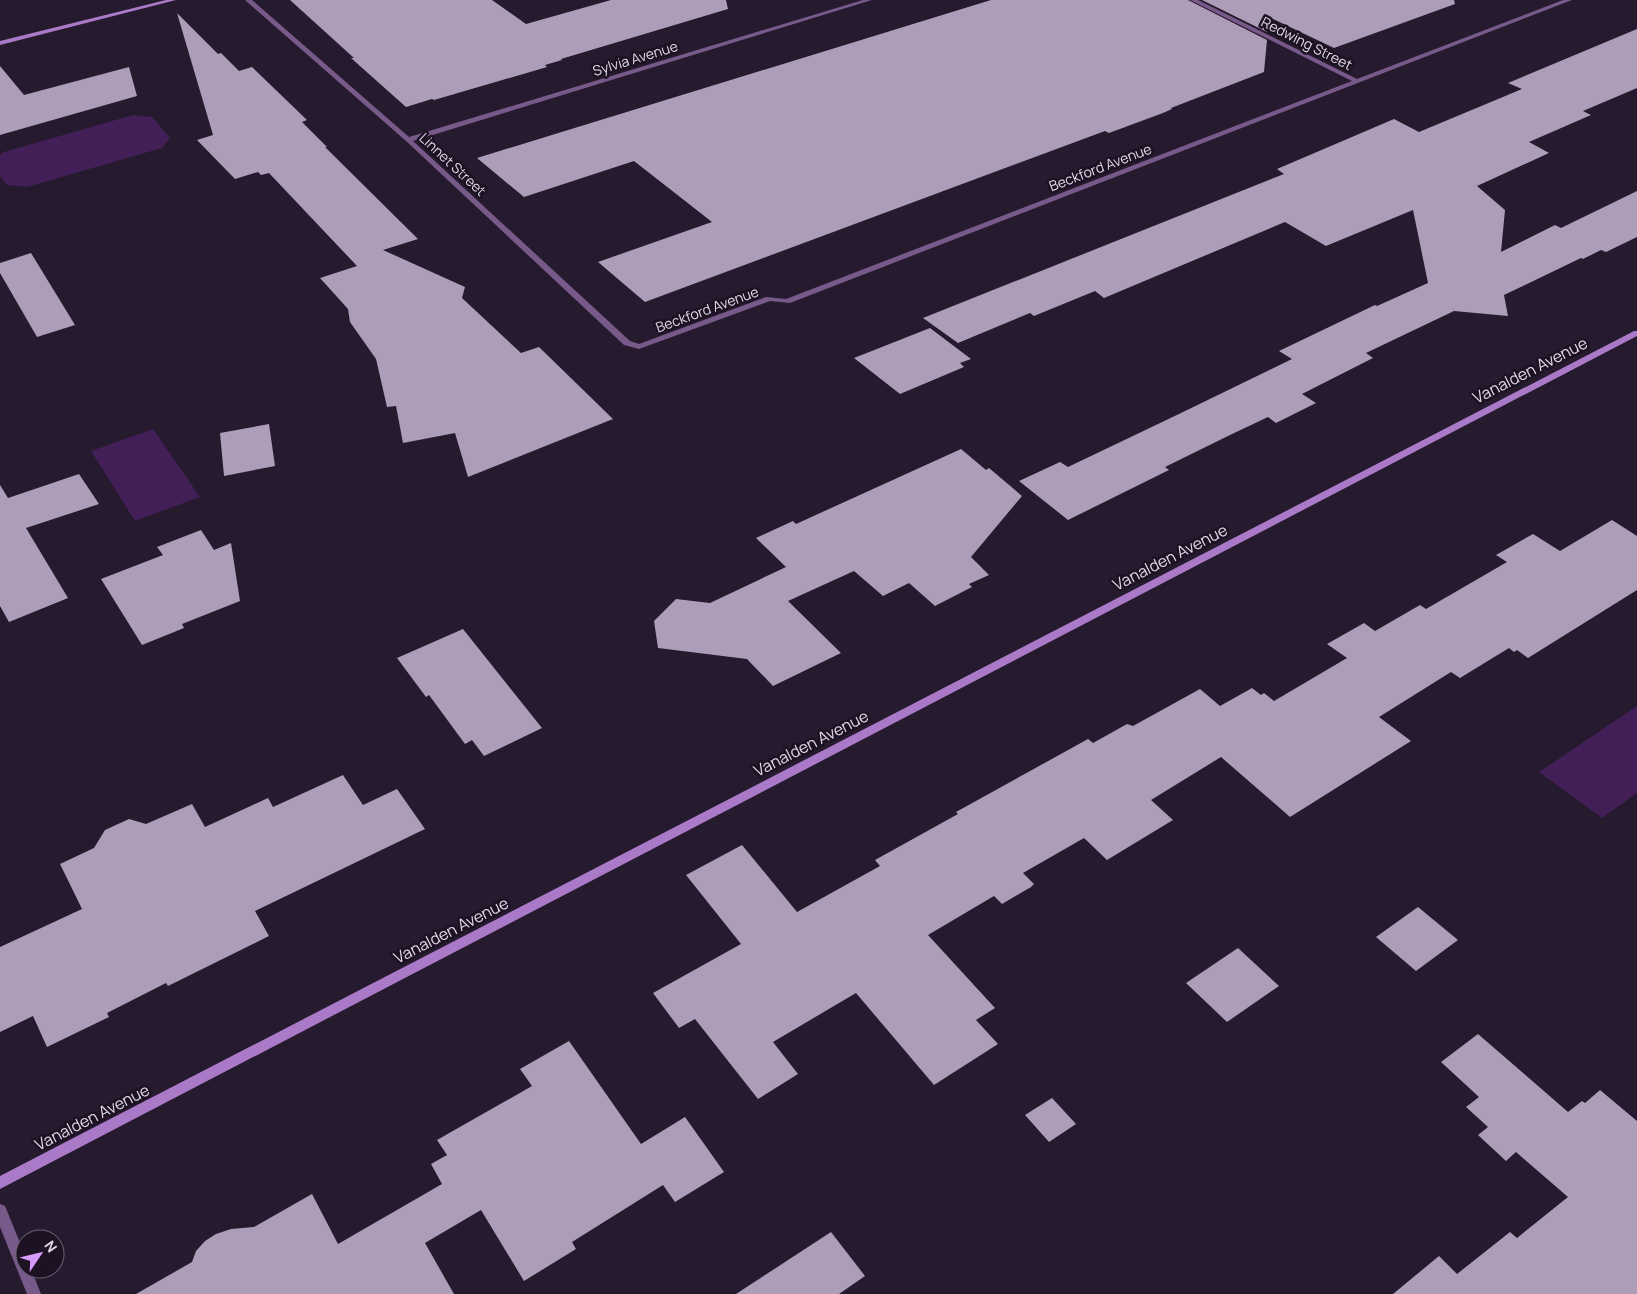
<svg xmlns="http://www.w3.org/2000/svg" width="1637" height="1294" font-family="Manrope,sans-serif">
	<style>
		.green { fill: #421f56 }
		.building { fill: #ad9db8 }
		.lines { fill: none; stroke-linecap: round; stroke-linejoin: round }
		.street { fill: #775a8a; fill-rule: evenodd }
		.secondary { fill: #aa7ac8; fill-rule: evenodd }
		.labels { text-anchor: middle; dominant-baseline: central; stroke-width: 5; stroke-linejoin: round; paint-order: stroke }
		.far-street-label { font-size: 14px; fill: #e0d8e6; stroke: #1d1124 }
		.street-label { font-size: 16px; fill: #e0d8e6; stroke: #1d1124 }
	</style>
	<rect width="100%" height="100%" fill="#261a2e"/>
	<!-- green -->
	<g class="green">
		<path d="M133,115L152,117L170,138L162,148L27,187L7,185L0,176V155L4,152Z"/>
		<path d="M153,429L200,497L135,521L91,451Z"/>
		<path d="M1637,706V793L1602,818L1539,772Z"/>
	</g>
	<!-- building -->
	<g class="building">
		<path d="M290,0H492L526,24L611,0H726L728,9L561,59L562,60L545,65L547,67L434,100L432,99L406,107L351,58H354Z"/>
		<path d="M991,0H1188L1267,40L1264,72L1171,108L1172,109L1163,113L1109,133L1105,131L1035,157L645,302L598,262L712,222L634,161L524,197L477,158Z"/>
		<path d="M1202,0H1454L1455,4L1334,48L1269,17L1267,32Z"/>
		<path d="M177,13L218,54L221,53L239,71L252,67L307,120L302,122L327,147H325L418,239L383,250L465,287L462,298L521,353L539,347L613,419L468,477L455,433L403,443L396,406L387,407L376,359L350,322L348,309L320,278L357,266L269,173L261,175L258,172L235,179L197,140L213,135Z"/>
		<path d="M1637,29V88L1583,111L1591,115L1529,142L1549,153L1477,186L1505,210L1501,252L1555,225L1561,228L1637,191V237L1606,252L1601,250L1583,259L1581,258L1504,295L1508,316L1454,311L1366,353L1373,358L1302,394L1316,403L1276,423L1268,417L1230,435L1165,467L1169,470L1068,520L1019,481L1060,462L1068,467L1181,413L1292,359L1279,351L1375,305L1377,306L1428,283L1413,210L1326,246L1285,222L1104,298L1095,291L1034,316L1030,313L958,343L923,318L1284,174L1277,169L1394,119L1419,132L1522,89L1508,83Z"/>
		<path d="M0,66L24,95L129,67L137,96L0,135Z"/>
		<path d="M31,253L75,325L37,337L0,273V263Z"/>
		<path d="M930,328L971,359L960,363L964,367L900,394L854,358Z"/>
		<path d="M269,424L275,466L224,476L220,433Z"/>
		<path d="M961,449L986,470L989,468L1022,496L971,557L989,575L969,584L972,587L935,606L909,583L883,596L854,571L788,601L841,653L773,686L747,659L658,648L654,621L676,599L710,603L786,567L756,538L793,521L796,524Z"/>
		<path d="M79,474L99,504L26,528L68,598L9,622L0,606V485L8,498Z"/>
		<path d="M1612,520L1637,536V590L1528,658L1517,650L1514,652L1509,648L1460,678L1451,672L1379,717L1411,741L1290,817L1221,757L1151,800L1173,820L1107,860L1084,838L1023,873L1034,884L1031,887L1002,904L994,896L928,935L995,1008L976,1020L998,1044L934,1085L856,993L773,1042L798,1074L758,1099L695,1019L679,1028L653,993L741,944L686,875L742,845L797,912L880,866L875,860L958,814L956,812L1088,739L1093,743L1127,724L1133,726L1200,689L1220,706L1252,688L1261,695L1264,693L1274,701L1347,658L1327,644L1364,623L1375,631L1420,605L1426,609L1507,562L1496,555L1533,534L1560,551Z"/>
		<path d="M201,530L214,550L231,543L240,601L182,624L184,628L142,645L101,579L163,555L157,547Z"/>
		<path d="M463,629L542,728L484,756L472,740L465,744L429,695L426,697L397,658Z"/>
		<path d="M343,775L363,805L397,789L425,829L255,911L269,936L168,986L166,983L107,1013L109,1017L47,1047L33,1016L0,1032V947L82,909L60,864L94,848L105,830L129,819L146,824L192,804L205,827L268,798L273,807Z"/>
		<path d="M1418,907L1458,940L1416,971L1376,937Z"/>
		<path d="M1238,948L1279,986L1227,1022L1186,983Z"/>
		<path d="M1478,1034L1568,1112L1582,1101L1585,1103L1600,1090L1637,1121V1294H1393L1439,1256L1457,1274L1510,1232L1517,1238L1568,1197L1516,1152L1506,1161L1478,1135L1488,1127L1466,1107L1479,1097L1441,1062Z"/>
		<path d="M569,1041L641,1144L685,1117L724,1172L675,1202L663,1185L572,1242L576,1249L524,1281L481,1210L425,1243L454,1294H136L192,1262L196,1251L205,1241L216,1234L231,1229L254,1227L312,1194L338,1244L442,1184L431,1164L447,1155L437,1140L532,1086L520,1069Z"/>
		<path d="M1052,1098L1076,1124L1049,1142L1025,1115Z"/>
		<path d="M831,1232L865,1276L839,1294H736Z"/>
	</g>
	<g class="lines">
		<!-- street -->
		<g class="street">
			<path d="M245,0H252L409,137L863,0H872L413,141L630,341L639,344L766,297L786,299L1352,81L1190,0H1198L1357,79L1563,0H1572L790,303L770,301L639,349L624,345L406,141Z"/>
			<path d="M0,1204L5,1206L25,1255V1269H31L41,1294H27L0,1227Z"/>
		</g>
		<!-- secondary -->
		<g class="secondary">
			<path d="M166,0H176L0,45V41Z"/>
			<path d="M1634,331H1637V336L0,1189V1176Z"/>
		</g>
	</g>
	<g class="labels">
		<!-- far-street labels -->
		<g class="far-street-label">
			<text transform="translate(1307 43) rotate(27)">Redwing Street</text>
			<text transform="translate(635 58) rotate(-17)">Sylvia Avenue</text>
			<text transform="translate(453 164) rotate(43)">Linnet Street</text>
			<text transform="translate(1100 167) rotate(-21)">Beckford Avenue</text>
			<text transform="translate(707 309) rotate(-20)">Beckford Avenue</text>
		</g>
		<!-- street labels -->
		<g class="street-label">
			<text transform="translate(1530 370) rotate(-27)">Vanalden Avenue</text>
			<text transform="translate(1170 557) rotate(-27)">Vanalden Avenue</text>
			<text transform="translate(811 743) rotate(-27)">Vanalden Avenue</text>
			<text transform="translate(451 930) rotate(-27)">Vanalden Avenue</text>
			<text transform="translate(92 1117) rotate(-27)">Vanalden Avenue</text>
		</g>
	</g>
	<!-- north arrow -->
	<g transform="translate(40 1254) rotate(55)"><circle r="24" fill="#1d1124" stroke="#6b6172"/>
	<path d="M0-4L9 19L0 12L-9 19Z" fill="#d59bfa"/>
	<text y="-8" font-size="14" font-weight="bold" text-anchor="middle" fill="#e0d8e6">N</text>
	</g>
</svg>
